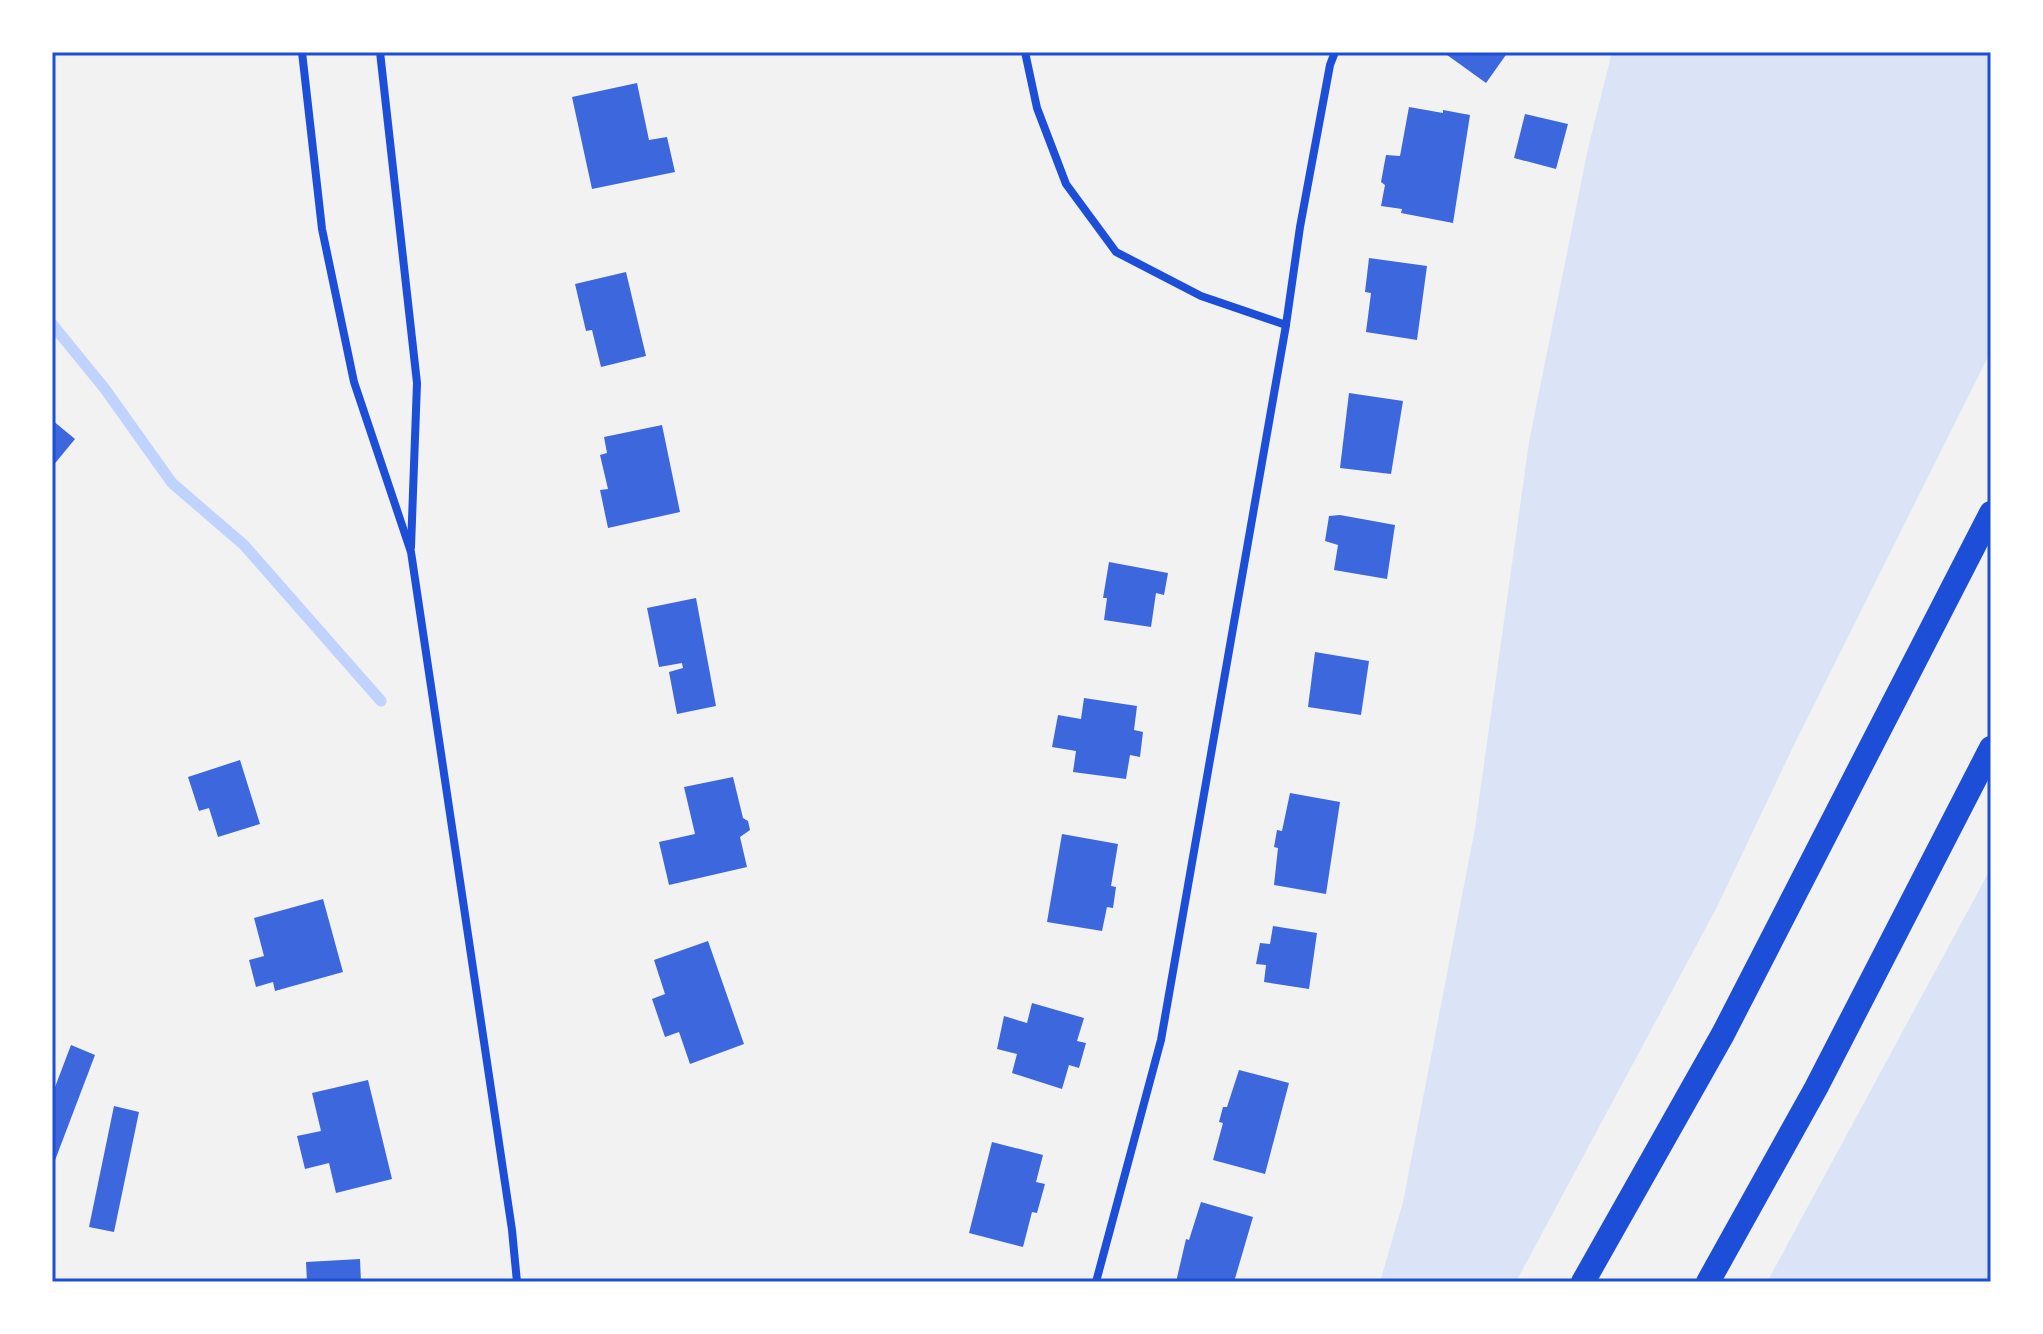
<svg xmlns="http://www.w3.org/2000/svg" width="2043" height="1334" font-family="Helvetica,sans-serif">
	<style>
		.green { fill: #dbe4f7 }
		.lines { fill: none; stroke-linecap: round; stroke-linejoin: round }
		.stream { stroke: #bfd3fe; stroke-width: 11 }
		.building { fill: #3d67dc }
		.minor { stroke: #1d4ed8; stroke-width: 8 }
		.motorway { stroke: #1d4ed8; stroke-width: 24 }
		.neatline { fill: none; stroke: #1d4ed8; stroke-width: 3 }
	</style>
	<rect width="100%" height="100%" fill="#f2f2f2"/>
	<!-- green -->
	<g class="green">
		<path d="M1612,52H1991V351L1792,749L1717,907L1516,1282H1380L1403,1202L1475,828L1529,442L1588,148Z"/>
		<path d="M1991,868V1282H1767Z"/>
	</g>
	<g class="lines">
		<!-- stream -->
		<path class="stream" d="M52,324L105,389L172,483L244,545L381,701"/>
	</g>
	<!-- building -->
	<g class="building">
		<path d="M1443,52H1508L1486,83Z"/>
		<path d="M637,83L649,140L667,137L675,172L592,189L572,97Z"/>
		<path d="M1409,107L1443,113V110L1470,115L1453,223L1401,213L1402,209L1381,206L1385,185L1381,182L1386,155L1400,156Z"/>
		<path d="M1525,114L1568,124L1556,169L1514,158Z"/>
		<path d="M1369,258L1427,266L1417,340L1366,332L1371,293L1365,292Z"/>
		<path d="M626,272L646,356L601,367L592,330L586,331L575,284Z"/>
		<path d="M1349,393L1403,401L1391,474L1340,468Z"/>
		<path d="M52,420L75,439L52,467Z"/>
		<path d="M662,425L680,512L608,528L600,490L608,489L600,455L607,453L604,437Z"/>
		<path d="M1340,515L1395,525L1387,579L1334,570L1338,545L1325,541L1329,516Z"/>
		<path d="M1109,562L1168,573L1164,595L1156,593L1151,627L1104,620L1107,598H1103Z"/>
		<path d="M696,598L716,706L677,714L669,672L683,668L682,663L659,667L647,608Z"/>
		<path d="M1315,652L1369,661L1361,715L1308,707Z"/>
		<path d="M1084,698L1137,706L1134,730L1143,732L1140,757L1130,755L1126,779L1073,772L1076,751L1052,747L1058,715L1081,719Z"/>
		<path d="M240,760L260,824L218,837L209,808L199,811L188,777Z"/>
		<path d="M733,777L743,818L748,821L750,830L740,837L747,867L669,885L659,842L695,834L684,787Z"/>
		<path d="M1290,793L1340,802L1326,894L1274,885L1278,848L1274,847L1277,830L1282,831Z"/>
		<path d="M1062,834L1118,844L1111,886L1116,887L1113,908L1107,907L1102,931L1047,922Z"/>
		<path d="M323,899L343,972L275,991L273,982L256,987L249,960L264,956L254,918Z"/>
		<path d="M1273,926L1317,933L1309,989L1264,982L1266,965L1256,964L1260,943L1270,944Z"/>
		<path d="M708,941L744,1044L690,1064L679,1032L665,1037L652,999L665,994L654,960Z"/>
		<path d="M1032,1003L1084,1018L1077,1041L1086,1043L1079,1068L1069,1065L1062,1089L1012,1073L1017,1054L997,1049L1004,1016L1027,1023Z"/>
		<path d="M71,1045L95,1055L54,1163L52,1162V1095Z"/>
		<path d="M1239,1070L1289,1083L1265,1174L1213,1160L1223,1123L1219,1122L1223,1107H1227Z"/>
		<path d="M368,1080L392,1179L336,1193L329,1163L305,1169L297,1136L321,1131L312,1093Z"/>
		<path d="M114,1106L139,1112L114,1232L89,1227Z"/>
		<path d="M992,1142L1043,1155L1036,1182L1045,1184L1037,1213L1032,1212L1023,1247L969,1233Z"/>
		<path d="M1201,1202L1253,1217L1234,1282H1176L1186,1239L1189,1240Z"/>
		<path d="M360,1259L361,1282H307L306,1262Z"/>
	</g>
	<g class="lines">
		<!-- minor -->
		<g class="minor">
			<path d="M302,52L322,229L354,382L411,552L512,1230L517,1282"/>
			<path d="M380,52L417,383L411,547"/>
			<path d="M1025,52L1037,108L1066,184L1116,252L1201,296L1286,325"/>
			<path d="M1096,1282L1161,1040L1286,325L1300,227L1330,65L1335,52"/>
		</g>
		<!-- motorway -->
		<g class="motorway">
			<path d="M1583,1282L1723,1034L1991,513"/>
			<path d="M1708,1282L1816,1088L1991,748"/>
		</g>
	</g>
	<!-- border -->
	<rect width="2043" height="1334" fill="none" stroke="#ffffff" stroke-width="108"/>
	<rect x="54" y="54" width="1935" height="1226" class="neatline"/>
</svg>
